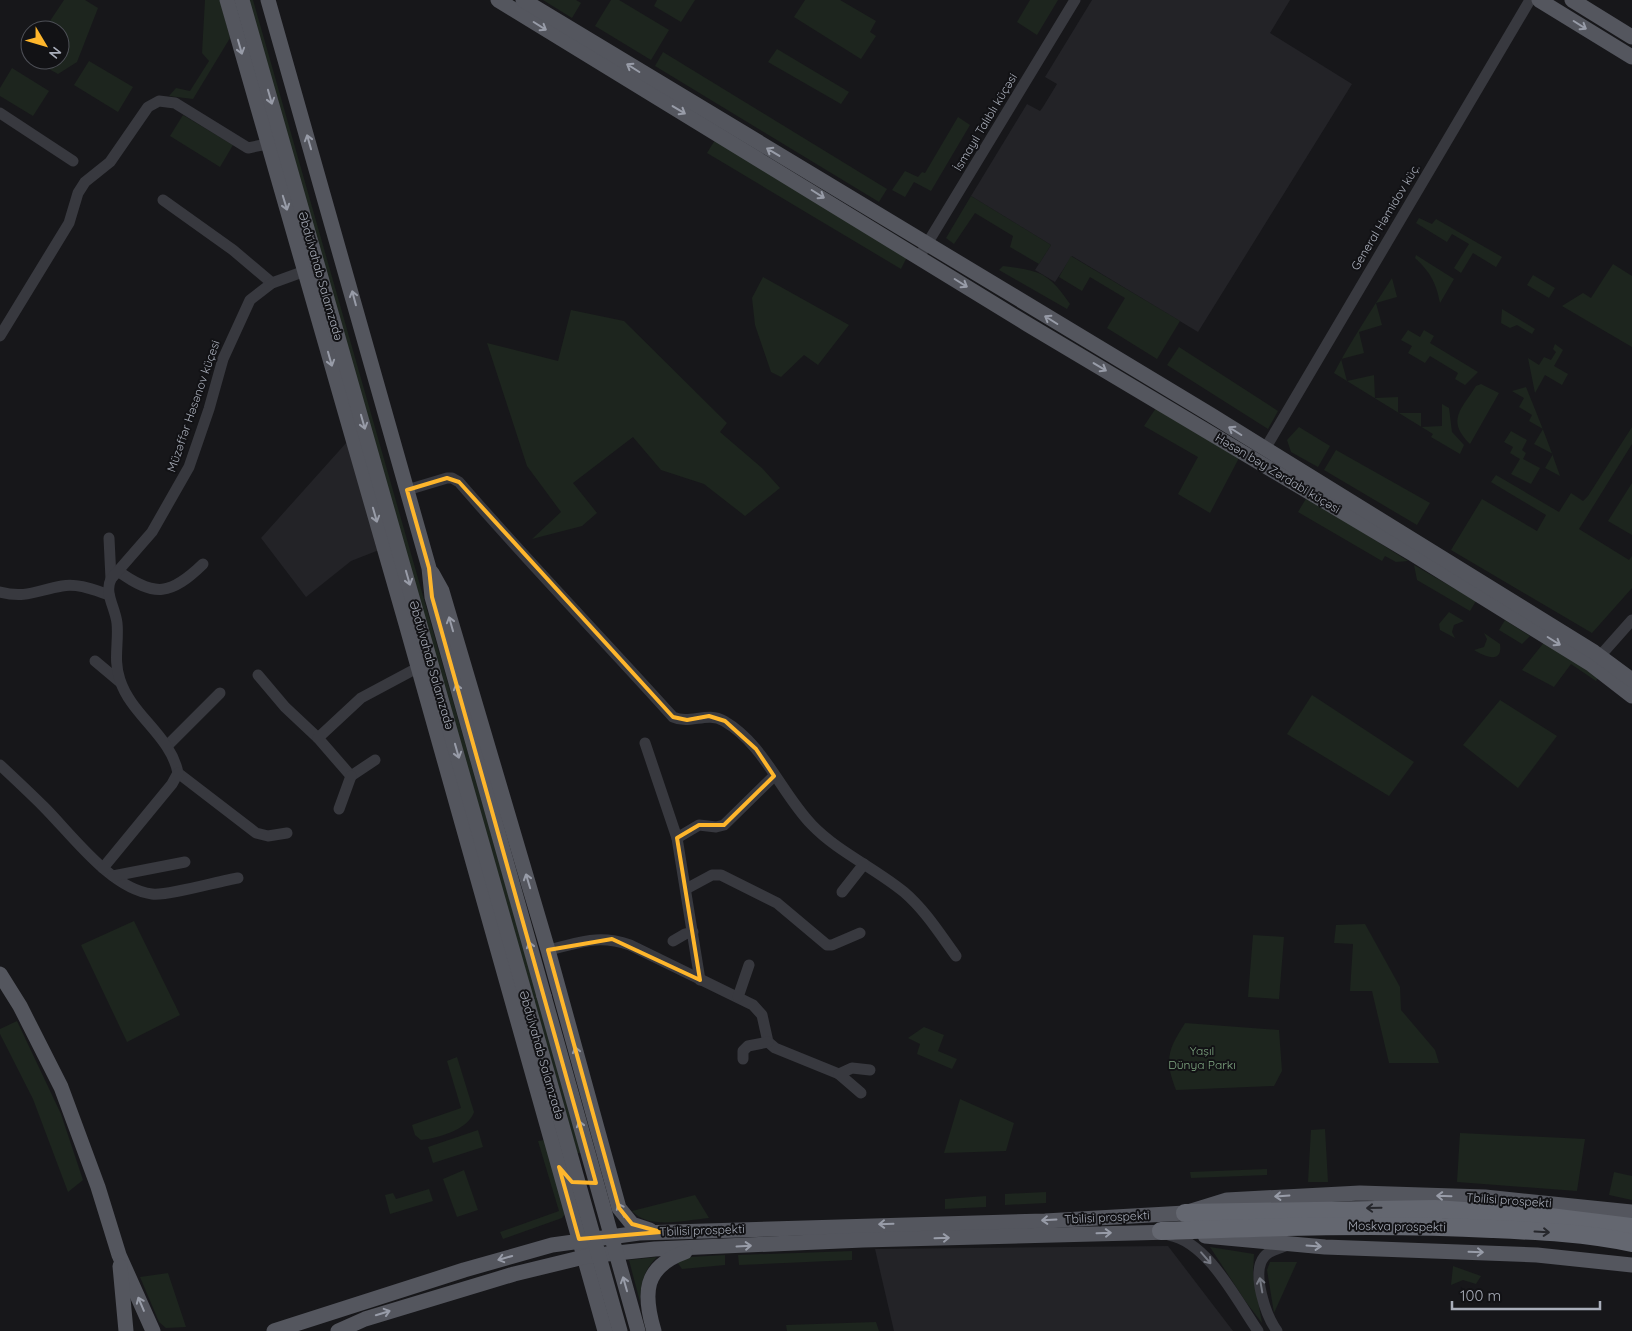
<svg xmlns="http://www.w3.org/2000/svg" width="1632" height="1331" font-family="Quicksand,sans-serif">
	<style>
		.built { fill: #232327 }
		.green { fill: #1d251e }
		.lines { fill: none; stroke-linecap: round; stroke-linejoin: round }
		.minor { stroke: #38393f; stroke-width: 11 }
		.major { stroke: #54565e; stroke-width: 15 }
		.highway { stroke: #646770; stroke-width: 18 }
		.major-bridge { stroke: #54565e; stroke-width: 15 }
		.oneway { stroke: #989ca8 }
		.oneway2 { stroke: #26272c }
		.oneway3 { stroke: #767983 }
		.marked { fill: none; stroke: #feb62c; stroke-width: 4; stroke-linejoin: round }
		.labels { text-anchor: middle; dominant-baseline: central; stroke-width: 4; stroke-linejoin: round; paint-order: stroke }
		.street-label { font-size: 12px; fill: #a9aeba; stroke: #121215 }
		.park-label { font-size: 12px; fill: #7fa681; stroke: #121215 }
	</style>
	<rect width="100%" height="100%" fill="#17171a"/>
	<!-- built -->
	<g class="built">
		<path d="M1092,0H1290L1270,33L1352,84L1198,332L1072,256L1055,282L1035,270L1051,245L971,196L1027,104L1040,111L1043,107L1057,84L1045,77Z"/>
		<path d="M347,442L379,550L351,561L306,597L261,538Z"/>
		<path d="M1168,1246L1233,1331H894L875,1249Z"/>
	</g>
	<!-- green -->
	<g class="green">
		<path d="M64,0H85L98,8L77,62L58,74L49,69L54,60H60V30H44Z"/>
		<path d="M205,0H220L230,38L193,99L169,96L176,88L190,91L209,61L202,53Z"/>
		<path d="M249,0H253L582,1153H577Z"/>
		<path d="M543,0H576L581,3L572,18Z"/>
		<path d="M611,0H619L669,30L651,60L595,26Z"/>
		<path d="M657,0H695L681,22L654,6Z"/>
		<path d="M805,0H840L876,21L870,32L876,36L861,59L794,17Z"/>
		<path d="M1030,0H1058L1037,35L1017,22Z"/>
		<path d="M777,49L849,92L841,104L768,62Z"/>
		<path d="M663,52L887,189L879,202L655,66Z"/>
		<path d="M89,61L133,87L118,112L74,85Z"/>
		<path d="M12,68L49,91L33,116L0,96V88Z"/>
		<path d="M183,115L233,145L220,167L170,136Z"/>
		<path d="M958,117L970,125L931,191L914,182L905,197L892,190L905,171L918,177L922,172L925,173Z"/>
		<path d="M715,140L907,257L901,269L707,153Z"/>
		<path d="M971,196L1051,245L1039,264L1010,247L1013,236L975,213L954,244L946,238Z"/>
		<path d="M1419,218L1432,224L1436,219L1502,257L1496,267L1473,253L1461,273L1454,268L1469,244L1452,234L1447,242L1416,223Z"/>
		<path d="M1416,255L1454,279L1440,303C1436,282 1430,272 1415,258Z"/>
		<path d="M1071,256L1180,321L1157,359L1107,328L1125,298L1090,277L1082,291L1059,277Z"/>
		<path d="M1613,264L1632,276V347L1562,306L1583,293L1591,298Z"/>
		<path d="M1003,266C1040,271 1048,272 1070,304L1067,309L999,270Z"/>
		<path d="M1533,275L1555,288L1549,298L1527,285Z"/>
		<path d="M763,277L849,325L818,365L804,355L781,377L771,372L755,325L752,298Z"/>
		<path d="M1392,278L1397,297L1376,303L1382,325L1359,332L1364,353L1341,359L1347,381L1374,375L1375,398L1398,397V413H1421V427L1442,426V404L1449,408L1452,432L1464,445L1460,454L1431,437L1433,434L1334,373C1351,341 1372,309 1392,278Z"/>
		<path d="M1502,309L1535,329L1532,334L1517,325L1510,328L1501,323Z"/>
		<path d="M571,310L624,321L727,423L720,432L762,468L780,488L745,516L704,484L661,470L633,437L573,483L597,513L582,526L532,539L561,512L527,466L487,343L558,361Z"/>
		<path d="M1408,330L1420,337L1424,330L1434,336L1430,343L1478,372L1465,385L1455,379L1458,373L1430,356L1425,363L1408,353L1412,346L1401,340Z"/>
		<path d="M1555,344L1563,350L1554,366L1568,374L1562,385L1545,375L1535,393L1528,358L1539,365L1544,357L1551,360L1556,352L1553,349Z"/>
		<path d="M1179,347L1278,411L1268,429L1167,365Z"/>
		<path d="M1481,384L1499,393L1470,444C1446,420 1461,410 1476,386Z"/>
		<path d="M1526,387C1538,417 1550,446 1560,476L1545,468L1553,454L1534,444L1543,429L1529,421L1532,415L1519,407L1524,398L1512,391Z"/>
		<path d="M1156,408L1239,458L1210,513L1178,494L1198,457L1144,426Z"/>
		<path d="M1299,427L1330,446L1318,467L1291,452L1287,440Z"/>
		<path d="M1632,427V444L1579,529L1629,560L1632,556V588L1592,633L1451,550L1482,499L1537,531L1546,515L1491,482L1496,475L1559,512L1571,493L1583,501L1588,496Z"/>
		<path d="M1511,431L1527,440L1522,450L1526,453L1523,459L1540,468L1531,484L1511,474L1520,459L1510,453L1513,447L1504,442Z"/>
		<path d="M1336,450L1430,503L1417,525L1324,470Z"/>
		<path d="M1632,483V535L1608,521Z"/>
		<path d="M1307,497L1408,561L1396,562L1385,556L1382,561L1298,512Z"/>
		<path d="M1414,565L1476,601L1470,611L1417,580Z"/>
		<path d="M1449,612L1464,621L1454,625L1452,632L1455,638L1440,630L1439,624Z"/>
		<path d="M1505,620L1530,636L1522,644L1499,630Z"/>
		<path d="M1484,633L1500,644C1503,665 1484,656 1474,650L1484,647L1487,639Z"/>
		<path d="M1546,640L1599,676L1596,681L1571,664L1554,687L1522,670Z"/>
		<path d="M1312,695L1414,762L1389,796L1287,734Z"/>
		<path d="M1500,700L1557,736L1518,788L1463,745Z"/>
		<path d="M134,921L180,1015L127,1042L81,945Z"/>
		<path d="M1365,924L1400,987L1401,1010L1435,1050L1439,1063H1389L1372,991H1350L1353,944L1334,943L1336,925Z"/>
		<path d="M1253,935L1284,937L1279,999L1248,997Z"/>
		<path d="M17,1021L61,1114L83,1180L68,1192L33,1099L0,1034V1029Z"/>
		<path d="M1185,1023L1279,1030L1282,1071L1274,1086L1176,1090C1164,1059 1168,1050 1185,1023Z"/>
		<path d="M924,1027L944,1035L938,1051L957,1059L952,1069L917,1054L920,1044L908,1038Z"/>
		<path d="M457,1057L474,1112C468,1130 438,1138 421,1140L415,1135L412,1125L461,1108L447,1061Z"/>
		<path d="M960,1099L1014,1123L1006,1151L944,1153Z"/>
		<path d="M1325,1129L1328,1182H1308L1311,1130Z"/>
		<path d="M478,1130L483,1147L433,1163L428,1147Z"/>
		<path d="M1460,1133L1585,1139L1577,1191L1457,1182Z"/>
		<path d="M545,1140L565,1214L562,1218L503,1239L500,1232L559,1211L538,1141Z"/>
		<path d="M1267,1169V1175L1191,1178L1190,1172Z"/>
		<path d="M464,1170L478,1210L457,1217L443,1179Z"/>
		<path d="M1614,1172L1632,1176V1200L1609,1195Z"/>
		<path d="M429,1189L433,1201L390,1214L385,1195L393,1193L396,1199Z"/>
		<path d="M1046,1192V1203L1005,1205V1194Z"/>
		<path d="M695,1195L709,1218C686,1220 649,1230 632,1211Z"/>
		<path d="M986,1196V1207L945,1209V1199Z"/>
		<path d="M1210,1247L1254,1254L1253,1274L1262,1323L1246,1302Z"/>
		<path d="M852,1251V1260L739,1265L738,1255Z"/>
		<path d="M725,1255V1265L682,1269L677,1262L690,1257Z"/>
		<path d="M657,1257C643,1271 641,1283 640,1302L629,1260Z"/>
		<path d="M1270,1262H1297L1274,1313L1267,1270Z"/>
		<path d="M1453,1266L1481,1276L1476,1284L1463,1280L1451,1285Z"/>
		<path d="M168,1273L186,1327L166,1328L159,1322L140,1277Z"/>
		<path d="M876,1322L879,1331H787L786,1325Z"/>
	</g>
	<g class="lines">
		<!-- minor -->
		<g class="minor">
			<path d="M0,113L73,161"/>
			<path d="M163,200L233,250L272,283"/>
			<path d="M919,257L1075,0"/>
			<path d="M0,336L69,223L78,193L85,182L110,162L148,107L159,101L175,103L248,148L267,144"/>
			<path d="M1265,449L1530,0"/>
			<path d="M407,490L447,478H452L459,482C528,562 602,638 673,717C690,725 707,711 724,721C764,744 781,793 812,825C838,852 875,868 904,892C925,910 940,934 956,956"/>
			<path d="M109,538L111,579"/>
			<path d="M118,571C155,598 171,595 203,564"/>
			<path d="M0,592C26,599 38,590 62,586C78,583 94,590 109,595"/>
			<path d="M1600,656L1632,620"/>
			<path d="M95,661L120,682"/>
			<path d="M258,675L285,707L318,738"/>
			<path d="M645,743L677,838L700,980"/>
			<path d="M167,746L220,693"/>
			<path d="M375,760L351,776L318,738L361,698L419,667"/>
			<path d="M0,765C15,779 30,793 44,807C72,835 111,889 152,894C169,896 219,881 238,878"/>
			<path d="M339,809L351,776"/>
			<path d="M287,833L268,836L256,833L178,773C171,736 131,715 120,680C113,660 119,642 117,623C115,607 104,593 111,579L152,532L189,467L209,409L223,359L250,300L272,283L305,271"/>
			<path d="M677,838L699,825L716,827L724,825L774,776"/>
			<path d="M103,868L172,784L178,773"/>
			<path d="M113,876L185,862"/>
			<path d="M686,889L712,875H721L777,903L827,945H832L860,933"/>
			<path d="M842,892L864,864"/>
			<path d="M673,941L685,934L693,932"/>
			<path d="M548,950C580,943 597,934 630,945L753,1005L762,1015L768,1042L775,1048L839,1074"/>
			<path d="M738,997L749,965"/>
			<path d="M743,1059V1051L748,1046L768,1042"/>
			<path d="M861,1093L839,1074L852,1068L870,1070"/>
			<path d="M1169,1235C1208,1242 1237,1301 1258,1331"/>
			<path d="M1277,1331C1266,1316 1251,1273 1264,1257C1269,1250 1280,1248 1288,1245"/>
		</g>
		<!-- major -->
		<g class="major">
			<path d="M227,0L406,624L605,1331"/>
			<path d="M242,0L527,1001"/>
			<path d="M268,0L429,568L432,597L544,996"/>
			<path d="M498,0L1027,324L1413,554L1592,665L1632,696"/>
			<path d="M523,0L1211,415L1594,652L1632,680"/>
			<path d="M1539,0L1632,57"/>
			<path d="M1572,0L1632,37"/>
			<path d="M432,573L442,591L548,950L619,1208L632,1224L650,1230"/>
			<path d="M0,974L20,1006L61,1087L98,1187L119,1255L153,1331"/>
			<path d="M1205,1236L1325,1247L1537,1255L1632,1265"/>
			<path d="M120,1266L126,1331"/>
			<path d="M274,1331L464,1270L552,1245L639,1233L1045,1221L1185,1213L1227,1200L1360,1193L1485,1197L1632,1212"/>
			<path d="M338,1331L365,1319L514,1274L588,1256L655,1249L863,1240L1172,1232"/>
			<path d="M654,1331C643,1294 643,1267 685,1252"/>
		</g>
		<!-- highway -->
		<g class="highway">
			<path d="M1185,1213L1435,1209L1550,1217L1632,1227"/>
			<path d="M1161,1231C1271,1227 1381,1223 1492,1229C1538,1231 1586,1233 1632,1243"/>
		</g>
		<!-- major-bridge -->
		<g class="major-bridge">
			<path d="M544,996L638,1331"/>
			<path d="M527,1001L620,1331"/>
		</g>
	</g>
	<!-- one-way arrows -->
	<defs><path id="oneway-shaft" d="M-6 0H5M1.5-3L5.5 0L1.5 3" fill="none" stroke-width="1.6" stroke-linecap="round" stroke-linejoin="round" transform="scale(1.25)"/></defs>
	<g class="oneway">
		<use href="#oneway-shaft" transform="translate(1580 25) rotate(32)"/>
		<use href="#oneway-shaft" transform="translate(540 26) rotate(32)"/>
		<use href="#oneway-shaft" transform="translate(240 47) rotate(74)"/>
		<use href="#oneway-shaft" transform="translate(633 68) rotate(-148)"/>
		<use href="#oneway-shaft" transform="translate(270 97) rotate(74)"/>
		<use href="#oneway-shaft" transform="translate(679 110) rotate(31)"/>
		<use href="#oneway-shaft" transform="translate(309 142) rotate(-106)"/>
		<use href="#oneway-shaft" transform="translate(773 152) rotate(-149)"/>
		<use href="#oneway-shaft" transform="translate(818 194) rotate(32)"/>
		<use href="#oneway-shaft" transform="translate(285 203) rotate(73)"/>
		<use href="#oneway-shaft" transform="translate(961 283) rotate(32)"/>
		<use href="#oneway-shaft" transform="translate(354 298) rotate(-105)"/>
		<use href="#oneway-shaft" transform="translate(1051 320) rotate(-148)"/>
		<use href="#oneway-shaft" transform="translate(330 359) rotate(74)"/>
		<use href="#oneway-shaft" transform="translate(1100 367) rotate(31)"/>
		<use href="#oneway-shaft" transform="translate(363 422) rotate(74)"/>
		<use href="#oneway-shaft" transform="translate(1235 431) rotate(-148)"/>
		<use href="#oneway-shaft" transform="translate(375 515) rotate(74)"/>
		<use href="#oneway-shaft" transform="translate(408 578) rotate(74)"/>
		<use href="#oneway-shaft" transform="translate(451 624) rotate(-106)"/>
		<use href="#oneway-shaft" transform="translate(1554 641) rotate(32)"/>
		<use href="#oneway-shaft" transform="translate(458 691) rotate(-106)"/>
		<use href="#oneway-shaft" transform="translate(457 751) rotate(74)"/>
		<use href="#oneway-shaft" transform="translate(528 881) rotate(-107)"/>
		<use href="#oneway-shaft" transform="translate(531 949) rotate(-106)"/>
		<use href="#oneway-shaft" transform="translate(577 1054) rotate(-105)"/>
		<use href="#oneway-shaft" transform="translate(581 1128) rotate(-106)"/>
		<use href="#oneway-shaft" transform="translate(1282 1196) rotate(176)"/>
		<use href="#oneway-shaft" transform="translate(1444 1196) rotate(-178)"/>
		<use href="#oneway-shaft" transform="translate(621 1210) rotate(-115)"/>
		<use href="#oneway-shaft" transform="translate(1049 1220) rotate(177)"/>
		<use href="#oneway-shaft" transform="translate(886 1224) rotate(178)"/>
		<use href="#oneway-shaft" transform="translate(1104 1233) rotate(-2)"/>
		<use href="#oneway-shaft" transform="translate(942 1238) rotate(-2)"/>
		<use href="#oneway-shaft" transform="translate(744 1246) rotate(-3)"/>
		<use href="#oneway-shaft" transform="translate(1314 1246) rotate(4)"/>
		<use href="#oneway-shaft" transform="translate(1476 1252) rotate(2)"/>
		<use href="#oneway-shaft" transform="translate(505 1258) rotate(164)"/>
		<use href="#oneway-shaft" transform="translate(625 1284) rotate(-106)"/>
		<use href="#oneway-shaft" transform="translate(141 1304) rotate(-113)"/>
		<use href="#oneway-shaft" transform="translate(383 1313) rotate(-17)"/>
	</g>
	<g class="oneway2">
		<use href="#oneway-shaft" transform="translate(1374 1208) rotate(179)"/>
		<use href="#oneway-shaft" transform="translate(1542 1232) rotate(3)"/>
	</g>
	<g class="oneway3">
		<use href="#oneway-shaft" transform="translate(1206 1258) rotate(49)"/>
		<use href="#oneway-shaft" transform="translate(1261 1285) rotate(-100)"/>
	</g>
	<!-- marked area -->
	<path class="marked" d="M447,478L459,482L673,717L687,720L709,716L725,721L756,749L774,776L724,825H699L677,838L700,980L612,939L548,950L619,1208L632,1224L661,1232L579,1239L559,1167L572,1182L596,1183L432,597L429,568L407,490Z"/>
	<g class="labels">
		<!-- street labels -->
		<g class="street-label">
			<text transform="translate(985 122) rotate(-59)">İsmayıl Talıblı küçəsi</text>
			<text transform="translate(1385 217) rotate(-59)">General Həmidov küç.</text>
			<text transform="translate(321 276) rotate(74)">Əbdülvahab Salamzadə</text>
			<text transform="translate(193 406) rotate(-71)">Müzəffər Həsənov küçesi</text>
			<text transform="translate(1278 473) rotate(31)">Həsən bəy Zərdabi küçəsi</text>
			<text transform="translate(432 665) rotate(74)">Əbdülvahab Salamzadə</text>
			<text transform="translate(542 1055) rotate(74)">Əbdülvahab Salamzadə</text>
			<text transform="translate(1509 1200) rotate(4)">Tbilisi prospekti</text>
			<text transform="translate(1107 1217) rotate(-3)">Tbilisi prospekti</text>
			<text transform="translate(1397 1226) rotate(1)">Moskva prospekti</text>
			<text transform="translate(702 1230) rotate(-2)">Tbilisi prospekti</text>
		</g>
		<!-- park labels -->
		<g class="park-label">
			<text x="1202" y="1050">Yaşıl<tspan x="1202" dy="14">Dünya Parkı</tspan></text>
		</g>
	</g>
	<!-- north arrow -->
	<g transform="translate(45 45) rotate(128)"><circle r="24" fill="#121215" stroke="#4e5057"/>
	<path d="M0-4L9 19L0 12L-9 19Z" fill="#feb62c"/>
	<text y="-8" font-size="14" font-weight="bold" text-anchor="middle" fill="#a9aeba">N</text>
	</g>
	<!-- scale -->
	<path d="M1452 1301v8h148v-8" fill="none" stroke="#a9aeba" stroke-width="2.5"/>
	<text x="1460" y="1301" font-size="15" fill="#a9aeba" stroke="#121215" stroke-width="4" paint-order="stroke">100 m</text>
</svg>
